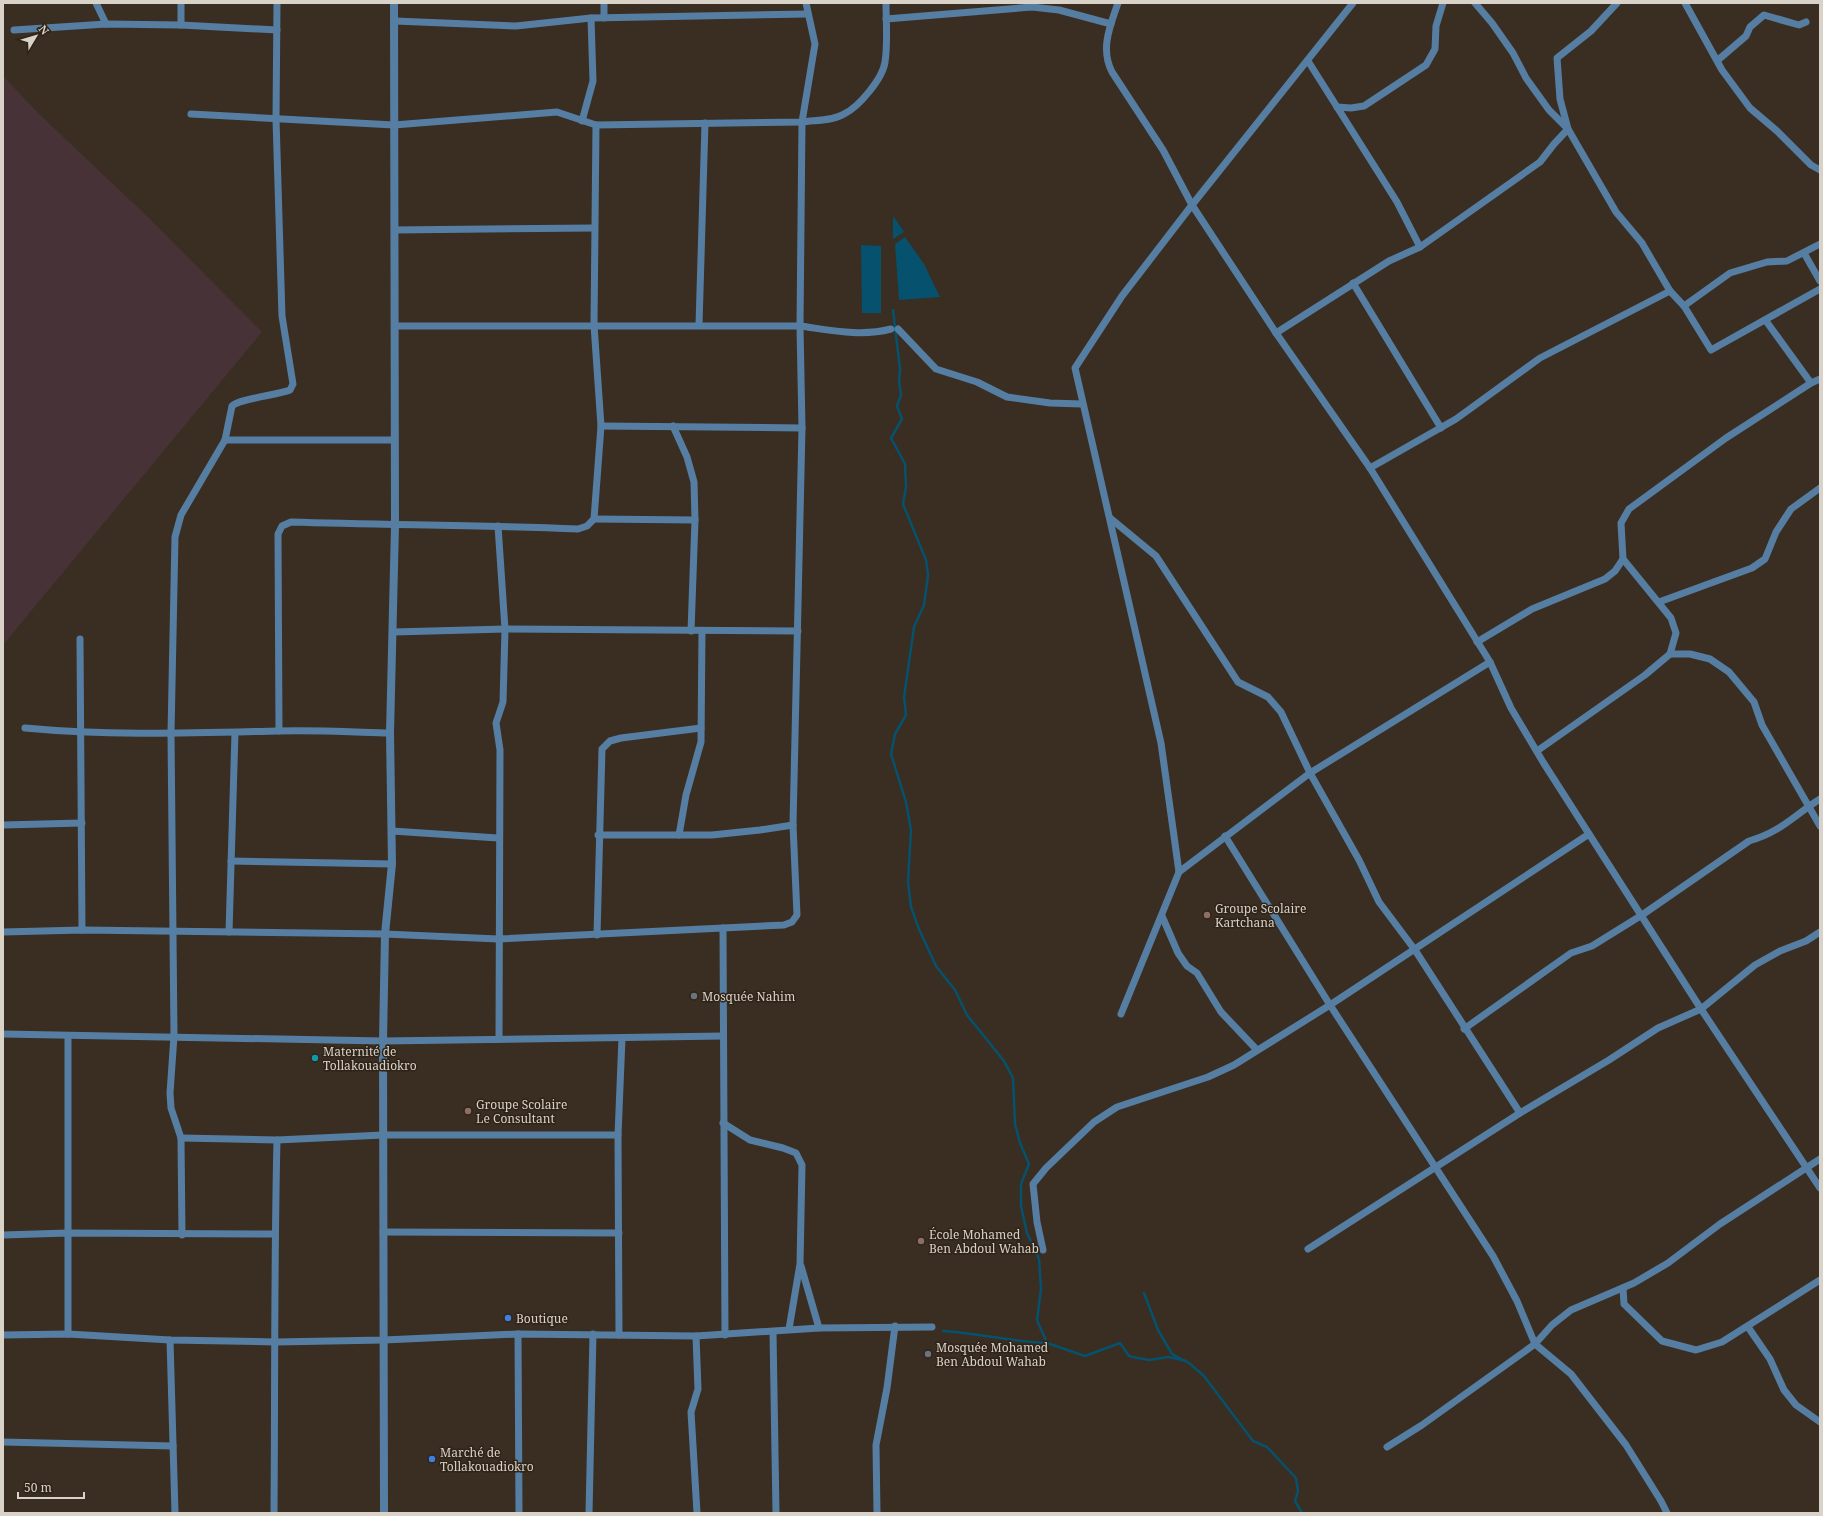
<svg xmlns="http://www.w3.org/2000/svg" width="1823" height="1516" font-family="'Noto Serif',serif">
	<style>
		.industrial { fill: #463237 }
		.water { fill: #06516d }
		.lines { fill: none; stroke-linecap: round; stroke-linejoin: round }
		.stream { stroke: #06516d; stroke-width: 2.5 }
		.minor { stroke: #567ea3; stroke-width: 7 }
		.tertiary { stroke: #567ea3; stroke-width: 8 }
		.education-dot { fill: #8d6e63; stroke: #2f2417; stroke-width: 1.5 }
		.worship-dot { fill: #6b7280; stroke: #2f2417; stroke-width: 1.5 }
		.culture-dot { fill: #0f9aa8; stroke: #2f2417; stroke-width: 1.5 }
		.shop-dot { fill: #3f7fe0; stroke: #2f2417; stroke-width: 1.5 }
		.labels { text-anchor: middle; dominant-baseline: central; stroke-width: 3; stroke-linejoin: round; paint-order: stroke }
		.poi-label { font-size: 12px; fill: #d9d2c9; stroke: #2f2417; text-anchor: start }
	</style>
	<rect width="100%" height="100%" fill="#392e21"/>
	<!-- industrial -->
	<path class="industrial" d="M3,76L38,113L151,220L262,332L3,645Z"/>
	<!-- water -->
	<g class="water">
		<path d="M894,217L904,232L893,239V218Z"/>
		<path d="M905,237L924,264L940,297L899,300L895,244Z"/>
		<path d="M861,245L881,246V313H862Z"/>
	</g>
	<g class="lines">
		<!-- stream -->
		<g class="stream">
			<path d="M893,310L900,369L899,382L901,395L897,406L902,419L891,438L905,464L906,487L903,504L926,560L928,575L924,605L914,627L904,697L906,715L895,734L891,754L906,802L911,830L908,882L911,907L919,929L936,966L955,990L967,1015L1004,1061L1013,1078L1015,1124L1020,1143L1029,1164L1021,1184V1206L1027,1233L1039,1259L1041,1289L1037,1320L1047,1343L1085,1356L1120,1343L1129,1356L1138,1358L1149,1360L1169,1357L1186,1361"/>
			<path d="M1144,1293L1158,1330L1172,1354L1189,1363L1204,1376L1253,1441L1267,1447L1296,1478L1298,1491L1295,1501L1302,1513"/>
			<path d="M943,1331C978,1333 1012,1342 1047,1343"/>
		</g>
		<!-- minor -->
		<g class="minor">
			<path d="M96,3L106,24"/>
			<path d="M181,3V25"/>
			<path d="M1118,3C1110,26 1100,49 1112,72L1163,150L1192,205L1276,333L1370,468L1490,662L1511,708L1543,762L1701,1009L1820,1188"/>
			<path d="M1475,3L1492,23L1513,53L1526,78L1549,110L1568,129L1616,212L1642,243L1670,291L1684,306L1711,350L1820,289"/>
			<path d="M1685,3L1722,70L1750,108L1777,131L1811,165L1820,170"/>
			<path d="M604,18V3"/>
			<path d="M886,19L1032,7L1059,10L1111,24"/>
			<path d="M395,21L516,26L591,18L808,14"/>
			<path d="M14,30L106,24L181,25L277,30"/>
			<path d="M1718,60L1746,36L1750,27L1764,15L1799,25L1806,22"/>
			<path d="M1308,61L1397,202L1420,247"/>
			<path d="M1337,107L1351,108L1364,106L1426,65L1435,49L1436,26L1443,3"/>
			<path d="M191,114L394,125L557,112L596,125L802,122C815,120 832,121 844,114C859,107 883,78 885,62C888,43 886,22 886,3"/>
			<path d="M582,121L593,81L591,18"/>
			<path d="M395,230L594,228"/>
			<path d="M1804,253L1820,281"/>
			<path d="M1353,283L1441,428"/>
			<path d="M1684,306L1730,273L1767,262L1787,261L1820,244"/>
			<path d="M1766,321L1811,383"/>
			<path d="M699,325L705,123"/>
			<path d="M395,326H800C830,330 861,337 891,329"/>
			<path d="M898,329L936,369L977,382L1007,397L1050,403L1082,404"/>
			<path d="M1276,333L1389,261L1420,247L1540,162L1554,144L1568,129L1560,99L1557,58L1591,31L1617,3"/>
			<path d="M601,426L802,428"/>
			<path d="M673,426L687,457L694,482L695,520L691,631"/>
			<path d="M225,440H395"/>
			<path d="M1370,468L1456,419L1540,358L1670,291"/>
			<path d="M1110,518L1156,556L1238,682L1268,697L1281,712L1310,773L1359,860L1379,902L1415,950L1520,1113"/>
			<path d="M594,519L695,520"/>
			<path d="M498,526L505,629L503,702L496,723L500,750L499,1039"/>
			<path d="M1659,602L1752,568L1765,559L1776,532L1791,509L1820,488"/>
			<path d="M394,632L505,629L798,631"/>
			<path d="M80,639L82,930"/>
			<path d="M1477,642L1532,609L1605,579L1615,571L1623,559L1621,523L1629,509L1726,438L1811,383L1820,379"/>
			<path d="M1670,654H1690L1710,659L1729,672L1754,702L1762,725L1820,826"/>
			<path d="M25,728C110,736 192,733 278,731C315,730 353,732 390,733"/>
			<path d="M279,731L278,534L282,526L291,522C386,525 482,525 578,529L587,526L594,519L601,426L594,325L596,125"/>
			<path d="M1537,751L1645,675L1670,654L1676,633L1671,618L1623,559"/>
			<path d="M3,825L82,823"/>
			<path d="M392,831L498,838"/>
			<path d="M598,835H712L760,830L793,825"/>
			<path d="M679,835L686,795L701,742L702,631"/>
			<path d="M1225,836L1330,1005L1493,1256L1517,1301L1535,1344L1571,1374L1626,1445L1661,1501L1667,1513"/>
			<path d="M231,861L392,864"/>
			<path d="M1179,872L1310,773L1490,662"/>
			<path d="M1162,916L1178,953L1187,966L1197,973L1221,1012L1257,1050"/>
			<path d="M723,928L725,1335"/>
			<path d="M3,932L82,930L385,934L498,939L784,925L792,922L797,915L793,825L802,428L800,326L802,122L815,44L806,3"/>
			<path d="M229,932L235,733"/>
			<path d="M597,935L602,749L610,741L621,738L701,728"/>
			<path d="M1121,1014L1179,872L1161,743L1075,368L1122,296L1192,205L1353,3"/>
			<path d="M1464,1029L1571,953L1592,946L1642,915L1749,841C1781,832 1793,816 1820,799"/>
			<path d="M3,1034L383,1041L723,1036"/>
			<path d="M68,1036V1334"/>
			<path d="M723,1123L750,1140L783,1148L796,1153L802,1165L800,1264L789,1329"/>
			<path d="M181,1138L277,1140L383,1135H618"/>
			<path d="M383,1232L619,1233"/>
			<path d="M3,1235L68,1233L274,1234"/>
			<path d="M182,1235L181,1138L171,1108L170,1093L174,1036L171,733L175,537L181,515L225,440L232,406C238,399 278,395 290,390L293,384L282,316L281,284L276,119L277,3"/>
			<path d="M1308,1249L1520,1113L1609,1060L1658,1028L1701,1009L1755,965L1780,951L1806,941L1820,932"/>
			<path d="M1043,1250L1037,1222L1033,1184L1046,1168L1094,1122L1117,1107L1208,1077L1234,1065L1330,1005L1589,834"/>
			<path d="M801,1266L819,1328"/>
			<path d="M1623,1288L1624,1304L1662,1341L1696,1350L1722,1342L1820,1280"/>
			<path d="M1748,1327L1770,1359L1784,1390L1796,1405L1820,1422"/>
			<path d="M773,1332L776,1513"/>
			<path d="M518,1334L519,1513"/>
			<path d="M3,1335L68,1334L170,1340L276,1342L384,1340L518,1334L696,1336L819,1328L932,1327"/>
			<path d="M619,1335L618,1135L622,1038"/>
			<path d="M696,1336L698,1389L691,1412L697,1513"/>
			<path d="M170,1340L175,1513"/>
			<path d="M3,1442L173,1446"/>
			<path d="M1387,1447L1422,1425L1535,1344L1552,1325L1571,1310L1634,1283L1668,1263L1720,1224L1820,1159"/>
			<path d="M274,1513C275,1388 274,1264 277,1140"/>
			<path d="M589,1513L593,1334"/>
			<path d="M877,1513L876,1445L887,1388L895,1326"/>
		</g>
		<!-- tertiary -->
		<path class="tertiary" d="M384,1513L383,1041L385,934L392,864L390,733L395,526L394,3"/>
	</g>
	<!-- markers -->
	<g class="education-dot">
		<circle cx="1207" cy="915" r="4"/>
		<circle cx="468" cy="1111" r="4"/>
		<circle cx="921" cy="1241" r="4"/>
	</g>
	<g class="worship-dot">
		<circle cx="694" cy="996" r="4"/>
		<circle cx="928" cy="1354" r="4"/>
	</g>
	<circle class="culture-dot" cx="315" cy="1058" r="4"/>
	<g class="shop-dot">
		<circle cx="508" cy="1318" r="4"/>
		<circle cx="432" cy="1459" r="4"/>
	</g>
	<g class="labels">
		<!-- poi labels -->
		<g class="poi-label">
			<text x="1215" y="908">Groupe Scolaire<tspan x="1215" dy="14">Kartchana</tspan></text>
			<text x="702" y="996">Mosquée Nahim</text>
			<text x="323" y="1051">Maternité de<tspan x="323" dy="14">Tollakouadiokro</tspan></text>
			<text x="476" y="1104">Groupe Scolaire<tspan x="476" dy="14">Le Consultant</tspan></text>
			<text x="929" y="1234">École Mohamed<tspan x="929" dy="14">Ben Abdoul Wahab</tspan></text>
			<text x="516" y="1318">Boutique</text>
			<text x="936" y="1347">Mosquée Mohamed<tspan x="936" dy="14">Ben Abdoul Wahab</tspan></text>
			<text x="440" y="1452">Marché de<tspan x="440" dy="14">Tollakouadiokro</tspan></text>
		</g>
	</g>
	<!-- border -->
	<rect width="1823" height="1516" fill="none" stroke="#d9d2c9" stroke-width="8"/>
	<!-- north arrow -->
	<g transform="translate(36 36) rotate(52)" stroke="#2f2417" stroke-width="3" paint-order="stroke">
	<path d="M0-3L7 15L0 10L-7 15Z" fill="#d9d2c9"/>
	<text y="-6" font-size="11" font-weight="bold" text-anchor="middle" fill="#d9d2c9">N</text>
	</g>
	<!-- scale -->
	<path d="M18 1492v6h66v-6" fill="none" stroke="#d9d2c9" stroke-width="2"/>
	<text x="24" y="1492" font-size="12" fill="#d9d2c9" stroke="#2f2417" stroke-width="3" paint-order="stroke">50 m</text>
</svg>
